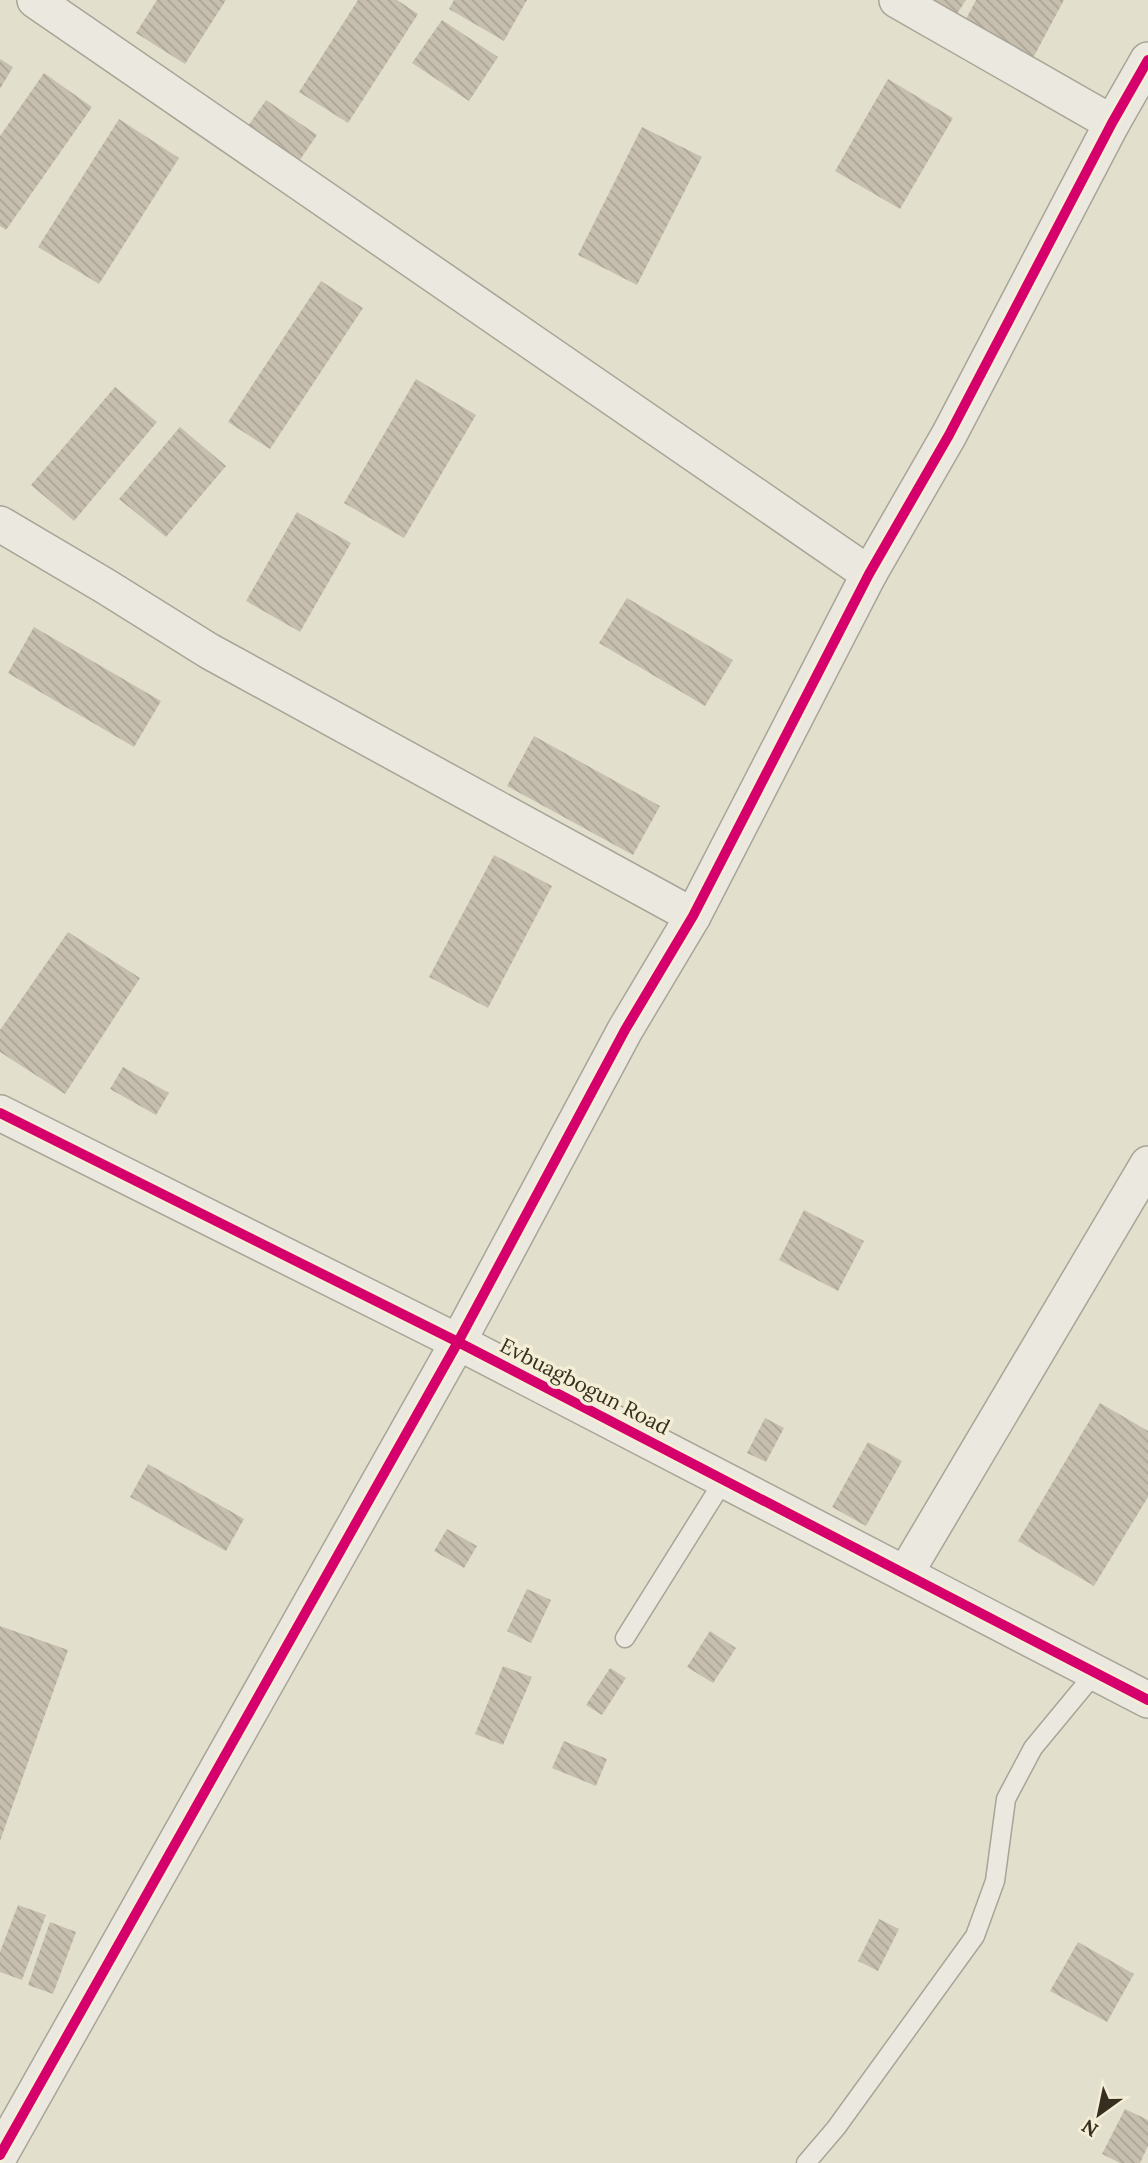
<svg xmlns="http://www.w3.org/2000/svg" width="1148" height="2163" font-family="Lora,serif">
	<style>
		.building { fill: url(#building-back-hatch) }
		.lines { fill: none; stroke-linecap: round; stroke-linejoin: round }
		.lane-casing { stroke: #a8a497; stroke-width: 21 }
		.street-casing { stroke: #a8a497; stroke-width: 38 }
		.lane { stroke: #ebe9df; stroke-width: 18 }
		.street { stroke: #ebe9df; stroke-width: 35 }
		.cycleway-casing { stroke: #f3eed5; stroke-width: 15 }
		.cycleway { stroke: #d6006c; stroke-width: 10 }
		.labels { text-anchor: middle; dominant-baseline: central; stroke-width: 7; stroke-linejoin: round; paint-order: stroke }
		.street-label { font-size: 21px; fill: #362e1f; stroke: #f3eed5 }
	</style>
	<defs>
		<pattern id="building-back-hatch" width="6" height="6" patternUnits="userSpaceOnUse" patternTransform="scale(1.75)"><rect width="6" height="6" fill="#c6bfaf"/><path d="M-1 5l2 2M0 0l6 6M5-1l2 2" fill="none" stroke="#aba496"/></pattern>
	</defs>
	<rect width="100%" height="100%" fill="#e3dfcd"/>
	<!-- building -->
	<g class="building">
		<path d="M157,0H226L185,64L136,33Z"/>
		<path d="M358,0H397L418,14L348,123L299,92Z"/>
		<path d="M454,0H527L504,41L449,9Z"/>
		<path d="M935,0H966L957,14Z"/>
		<path d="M976,0H1064L1033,58L965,21Z"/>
		<path d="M442,20L498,57L469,101L412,63Z"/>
		<path d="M0,59L13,67L0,89Z"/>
		<path d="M44,73L92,107L6,230L0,226V136Z"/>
		<path d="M888,79L953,118L900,209L835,171Z"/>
		<path d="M266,100L317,135L295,167L244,132Z"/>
		<path d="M119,119L179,158L99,284L38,247Z"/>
		<path d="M642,127L702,157L637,285L578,255Z"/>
		<path d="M321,281L363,308L270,449L228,422Z"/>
		<path d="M416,379L476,415L404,538L344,503Z"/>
		<path d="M115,387L157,422L74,521L31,485Z"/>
		<path d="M180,427L226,466L166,537L119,499Z"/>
		<path d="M297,512L351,543L300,632L246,601Z"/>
		<path d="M627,598L733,660L705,706L599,643Z"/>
		<path d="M34,627L161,701L134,747L8,673Z"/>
		<path d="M534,736L660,806L633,855L507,786Z"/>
		<path d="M494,855L552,886L488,1008L429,977Z"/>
		<path d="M68,932L140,978L65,1094L0,1052V1030Z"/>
		<path d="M123,1067L169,1093L156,1115L110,1089Z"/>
		<path d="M804,1210L864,1241L838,1291L779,1260Z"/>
		<path d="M1100,1403L1148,1431V1497L1094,1586L1018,1541Z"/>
		<path d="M765,1418L784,1428L766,1462L747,1453Z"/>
		<path d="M868,1442L902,1461L866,1526L832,1507Z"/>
		<path d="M148,1464L244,1519L226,1551L130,1497Z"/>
		<path d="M447,1529L477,1546L464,1568L434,1551Z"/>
		<path d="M527,1589L551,1600L531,1643L507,1631Z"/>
		<path d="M0,1626L68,1650L0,1841Z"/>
		<path d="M710,1631L736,1648L713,1683L687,1667Z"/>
		<path d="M503,1666L532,1677L503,1745L475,1734Z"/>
		<path d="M610,1668L626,1678L602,1715L586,1705Z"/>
		<path d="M564,1741L607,1759L596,1786L552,1768Z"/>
		<path d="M18,1905L46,1915L22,1980L0,1972V1952Z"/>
		<path d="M879,1919L899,1929L878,1971L858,1961Z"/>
		<path d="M50,1922L76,1932L53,1994L28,1985Z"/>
		<path d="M1078,1942L1134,1974L1107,2022L1050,1991Z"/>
		<path d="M1125,2109L1148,2120V2146L1140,2163H1120L1102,2154Z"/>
	</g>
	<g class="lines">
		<!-- lane casing -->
		<g class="lane-casing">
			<g id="lane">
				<path d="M625,1638L724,1480"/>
				<path d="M806,2163L836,2128L975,1936L995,1881L1006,1799L1033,1748L1095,1673"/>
			</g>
		</g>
		<!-- street casing -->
		<g class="street-casing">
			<g id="street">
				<path d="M35,0L869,574"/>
				<path d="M897,0L1112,123"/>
				<path d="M0,524L105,586L209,651L693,916"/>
				<path d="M0,1113L458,1342L1148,1700"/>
				<path d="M905,1574L1148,1164"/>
				<path d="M0,2155L458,1342L625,1030L693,916L869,574L949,435L1112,123L1148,60"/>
			</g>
		</g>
		<!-- lane -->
		<use href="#lane" class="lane"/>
		<!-- street -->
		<use href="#street" class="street"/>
		<!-- cycleway casing -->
		<g class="cycleway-casing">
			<g id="cycleway">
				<path d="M0,1113L458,1342L1148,1700"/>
				<path d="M0,2155L458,1342L625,1030L693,916L869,574L949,435L1112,123L1148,60"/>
			</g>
		</g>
		<!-- cycleway -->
		<use href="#cycleway" class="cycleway"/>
	</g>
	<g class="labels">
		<!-- street labels -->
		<g class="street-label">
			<text transform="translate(585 1386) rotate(27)">Evbuagbogun Road</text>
		</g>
	</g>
	<!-- north arrow -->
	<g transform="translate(1099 2114) rotate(213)" stroke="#f3eed5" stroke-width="5" paint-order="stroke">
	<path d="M0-5L12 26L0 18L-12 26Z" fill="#362e1f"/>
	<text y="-10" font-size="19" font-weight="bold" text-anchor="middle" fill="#362e1f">N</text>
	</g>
</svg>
